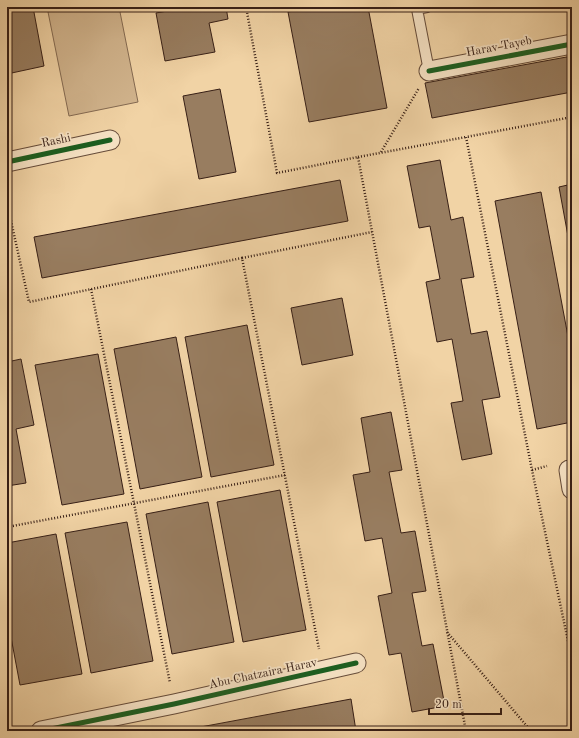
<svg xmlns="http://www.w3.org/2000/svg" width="579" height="738" font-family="'Old Standard TT',serif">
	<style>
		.pitch { fill: #d1b48d; stroke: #846a52 }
		.building { fill: #987d60; stroke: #371f16 }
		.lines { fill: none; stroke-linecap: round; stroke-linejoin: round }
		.service-casing { stroke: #664c3a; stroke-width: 12 }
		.minor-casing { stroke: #664c3a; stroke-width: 21 }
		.path { stroke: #371f16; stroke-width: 2.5; stroke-dasharray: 1 2; stroke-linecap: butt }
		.service { stroke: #f6e2c4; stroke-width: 10 }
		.minor { stroke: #f6e2c4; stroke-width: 19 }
		.cycleway-casing { stroke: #f6e2c4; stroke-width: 8 }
		.cycleway { stroke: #1b5e20; stroke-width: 5 }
		.labels { text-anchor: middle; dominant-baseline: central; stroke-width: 3.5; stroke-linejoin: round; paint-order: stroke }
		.street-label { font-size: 12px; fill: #371f16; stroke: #f6e2c4 }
	</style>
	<rect width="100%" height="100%" fill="#f1d3a5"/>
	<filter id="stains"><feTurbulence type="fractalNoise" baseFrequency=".005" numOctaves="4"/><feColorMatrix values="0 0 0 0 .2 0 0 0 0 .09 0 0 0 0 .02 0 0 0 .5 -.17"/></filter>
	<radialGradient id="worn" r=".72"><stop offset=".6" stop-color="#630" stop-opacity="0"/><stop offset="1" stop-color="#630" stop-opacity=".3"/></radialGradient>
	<!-- pitch -->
	<path class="pitch" d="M47,7H119L138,102L69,116Z"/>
	<!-- building -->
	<g class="building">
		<path d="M7,7H33L44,66L7,74Z"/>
		<path d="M179,7H226L228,19L209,23L215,52L165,61L156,13L179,9Z"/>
		<path d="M316,7H368L387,108L309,122L288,12Z"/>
		<path d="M572,56V92L432,118L425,83Z"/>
		<path d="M220,89L236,172L199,179L183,96Z"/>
		<path d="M440,160L451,220L463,217L474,277L461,279L471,334L487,331L500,397L482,400L492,454L462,460L451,403L463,401L452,339L437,342L426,282L440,279L430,226L419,228L407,166Z"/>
		<path d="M340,180L348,221L42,278L34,237Z"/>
		<path d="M572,184V258L559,187Z"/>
		<path d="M541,192L572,358V422L537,429L495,201Z"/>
		<path d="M342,298L353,355L302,365L291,308Z"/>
		<path d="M247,325L274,465L211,477L185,337Z"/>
		<path d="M176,337L202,477L140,489L114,349Z"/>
		<path d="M98,354L124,494L62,505L35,365Z"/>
		<path d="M21,359L34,425L16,429L26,483L7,486V362Z"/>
		<path d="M391,412L402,470L389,472L401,533L415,531L426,591L412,593L422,646L433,644L445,706L412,712L401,653L389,655L378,596L392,593L382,538L365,541L353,475L370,472L361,418Z"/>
		<path d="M280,490L306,630L243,642L217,502Z"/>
		<path d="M208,502L234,642L172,654L146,514Z"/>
		<path d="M127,522L153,661L91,673L65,533Z"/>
		<path d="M56,534L82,674L20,685L7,616V543Z"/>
		<path d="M351,699L356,731H179Z"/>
	</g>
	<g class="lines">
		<!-- service casing -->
		<g class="service-casing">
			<g id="service">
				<path d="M427,7L417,9L429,71"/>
				<path d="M572,7V8"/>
			</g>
		</g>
		<!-- minor casing -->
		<g class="minor-casing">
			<g id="minor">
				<path d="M429,71L572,44"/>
				<path d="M7,162L110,140"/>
				<path d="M572,470H569L572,489"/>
				<path d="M41,731L174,704L356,663"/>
			</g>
		</g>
		<!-- path -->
		<g class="path">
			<path d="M246,7L277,173L358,157L466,731"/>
			<path d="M572,117L466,137L532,470L572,660"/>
			<path d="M381,152L419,88"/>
			<path d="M358,157L466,137"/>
			<path d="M7,203L29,302L242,258L319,649"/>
			<path d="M242,258L372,232"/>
			<path d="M91,289L170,683"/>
			<path d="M532,470L547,466"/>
			<path d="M7,527L285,475"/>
			<path d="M447,632L531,731"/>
		</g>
		<!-- service -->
		<use href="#service" class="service"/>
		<!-- minor -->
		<use href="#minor" class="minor"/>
		<!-- cycleway casing -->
		<g class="cycleway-casing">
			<g id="cycleway">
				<path d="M429,71L572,44"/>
				<path d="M7,162L110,140"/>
				<path d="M41,731L174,704L356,663"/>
			</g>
		</g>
		<!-- cycleway -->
		<use href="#cycleway" class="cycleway"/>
	</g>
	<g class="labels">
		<!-- street labels -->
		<g class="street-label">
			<text transform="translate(499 47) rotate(-11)">Harav Tayeb</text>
			<text transform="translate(56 141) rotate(-12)">Rashi</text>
			<text transform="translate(263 674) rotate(-12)">Abu Chatzaira Harav</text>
		</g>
	</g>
	<!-- margin -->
	<rect width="579" height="738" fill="none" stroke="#f1d3a5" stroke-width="24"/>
	<rect x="8" y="8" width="563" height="722" fill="none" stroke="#371f16" stroke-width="2"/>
	<rect x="12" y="12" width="555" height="714" fill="none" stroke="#371f16"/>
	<!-- scale -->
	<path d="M429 708v6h72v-6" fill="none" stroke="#371f16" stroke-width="2"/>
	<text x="435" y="708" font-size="12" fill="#371f16" stroke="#f6e2c4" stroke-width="3" paint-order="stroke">20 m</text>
	<rect width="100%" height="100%" filter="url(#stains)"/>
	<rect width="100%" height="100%" fill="url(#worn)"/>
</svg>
